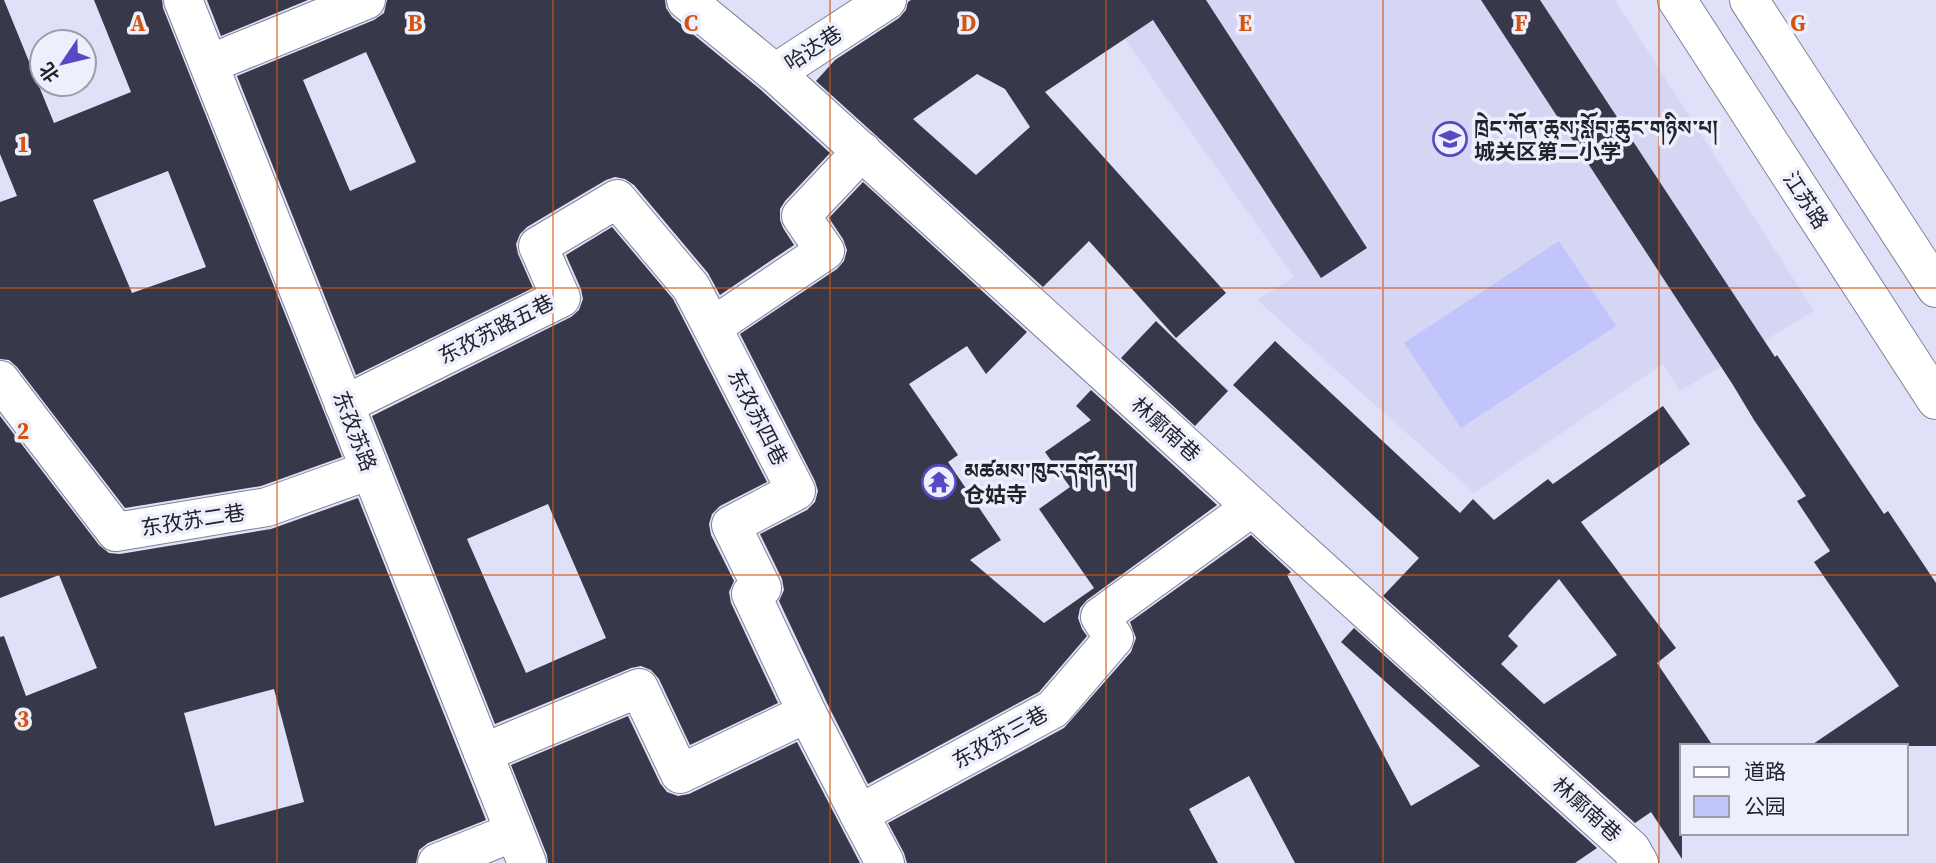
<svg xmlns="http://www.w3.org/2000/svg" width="1936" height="863" font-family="'Source Serif 4','Noto Sans SC','Noto Serif Tibetan',serif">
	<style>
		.built { fill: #d4d6f4 }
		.green { fill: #c2c5fb }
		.building { fill: #37384a; fill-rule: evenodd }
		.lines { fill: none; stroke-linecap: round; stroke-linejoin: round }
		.street-casing { stroke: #808196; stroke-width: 40 }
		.highway-casing { stroke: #808196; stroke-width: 40 }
		.street { stroke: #fff; stroke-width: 38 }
		.highway { stroke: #fff; stroke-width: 38 }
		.grid { fill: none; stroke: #d4540f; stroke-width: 2; stroke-opacity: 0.55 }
		.labels { text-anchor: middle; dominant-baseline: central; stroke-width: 7; stroke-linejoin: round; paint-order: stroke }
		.street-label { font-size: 21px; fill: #23232c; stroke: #eeeffd }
		.poi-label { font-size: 21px; font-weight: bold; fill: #23232c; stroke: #eeeffd; text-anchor: start }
		.grid-label { font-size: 23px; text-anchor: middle; font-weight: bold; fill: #d4540f; stroke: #eeeffd; stroke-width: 7; stroke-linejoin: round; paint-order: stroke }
	</style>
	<rect width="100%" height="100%" fill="#dfe1f8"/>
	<!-- built -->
	<path class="built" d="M1097,0H1615L1814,311L1680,391L1663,364L1474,493L1257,300L1294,277Z"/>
	<!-- green -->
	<path class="green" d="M1559,241L1616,326L1461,428L1404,343Z"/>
	<!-- building -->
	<g class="building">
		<path d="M0,0H4L54,123L131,92L94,0H162L163,8L342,457L261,486L125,508L17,367L9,360L0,359V202L17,196L0,154ZM168,171L206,267L132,293L93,200Z"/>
		<path d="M207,0H308L221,36Z"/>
		<path d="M387,0H665L666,8L672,17L761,90L830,153L785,201L780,209V220L783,228L794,245L720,295L708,273L634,185L625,179L615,177L606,180L527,227L520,234L516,244L518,254L533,288L356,375L237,76L374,20L384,13ZM366,52L416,162L350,191L303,80Z"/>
		<path d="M911,0H1206L1367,248L1321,278L1153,20L1045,92L1226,293L1176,338L1089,241L1043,287L816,81L835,60L899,18L906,10L908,2ZM977,74L1005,89L1030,127L976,175L913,119Z"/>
		<path d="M1481,0H1540L1775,357L1777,355L1884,514L1888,511L1936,583V746H1810L1899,686L1814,562L1830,551L1797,501L1806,496L1754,420L1733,385Z"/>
		<path d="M863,182L1027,332L986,374L967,346L909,384L958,455L948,462L1001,540L970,560L1044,623L1094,588L1039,509L1070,487L1045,452L1091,420L1076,406L1091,390L1217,505L1087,600L1080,608L1078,618L1082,629L1087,636L1039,692L868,784L827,703L779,601L784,590L782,579L760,534L807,510L815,502L818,491L815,481L740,334L837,269L844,261L847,250L843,239L829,218Z"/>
		<path d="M612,227L673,299L767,482L720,506L712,514L709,524L711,535L734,581L729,592L731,603L778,703L690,745L659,679L651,670L641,666L631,668L495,724L372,416L571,317L579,310L583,299L581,289L566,255ZM548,504L606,638L526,673L467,539Z"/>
		<path d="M1156,321L1228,391L1195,426L1121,358Z"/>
		<path d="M1275,341L1460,513L1473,499L1494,520L1548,479L1553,484L1663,406L1690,444L1581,522L1676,648L1657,663L1713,746H1682V859L1651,812L1635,823L1383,596L1419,558L1233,385ZM1559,579L1617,655L1544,704L1501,664L1518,646L1508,636Z"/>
		<path d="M0,416L99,545L109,553L120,554L271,529L358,498L486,820L428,843L419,850L416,863H0V637L4,636L26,696L97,668L59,575L0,598ZM274,689L304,802L215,826L184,713Z"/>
		<path d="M1251,535L1291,572L1287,575L1411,806L1480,766L1341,642L1354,628L1597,848L1575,863H1295L1249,776L1189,809L1218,863H907L904,853L888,823L1064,728L1131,652L1136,638L1130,622Z"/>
		<path d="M628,716L660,783L667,792L678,796L689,794L797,742L860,863H548L547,855L511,765Z"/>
	</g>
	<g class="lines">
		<!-- street casing -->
		<g class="street-casing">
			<g id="street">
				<path d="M183,0L527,863"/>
				<path d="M686,0L775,73L1294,545L1631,849L1639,863"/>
				<path d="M209,64L366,0"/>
				<path d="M775,73L887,0"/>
				<path d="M0,380L116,532L267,507L370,470"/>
				<path d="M344,405L561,298L538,246L617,199L691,287L712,327"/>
				<path d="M483,753L639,688L680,774L807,713"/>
				<path d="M859,814L807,713L751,594L762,588L731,525L796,491L712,327L825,251L801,216L862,151"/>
				<path d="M437,863L514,832"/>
				<path d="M885,863L859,814L1053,709L1114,638L1100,617L1252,507"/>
			</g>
		</g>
		<!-- highway casing -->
		<g class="highway-casing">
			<g id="highway">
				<path d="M1677,0L1936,400"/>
				<path d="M1749,0L1936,288"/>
			</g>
		</g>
		<!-- street -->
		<use href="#street" class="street"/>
		<!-- highway -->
		<use href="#highway" class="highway"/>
	</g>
	<!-- grid -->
	<path class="grid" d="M277,0V863M553,0V863M830,0V863M1106,0V863M1383,0V863M1659,0V863M0,288H1936M0,575H1936"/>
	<!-- icons -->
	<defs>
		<g id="school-ring" transform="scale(1.75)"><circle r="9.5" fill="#eeeffd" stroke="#5749c1" stroke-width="1.5"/><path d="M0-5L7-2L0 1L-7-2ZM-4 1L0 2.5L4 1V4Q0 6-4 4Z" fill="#5749c1"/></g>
		<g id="temple-ring" transform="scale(1.75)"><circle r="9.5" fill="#eeeffd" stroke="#5749c1" stroke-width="1.5"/><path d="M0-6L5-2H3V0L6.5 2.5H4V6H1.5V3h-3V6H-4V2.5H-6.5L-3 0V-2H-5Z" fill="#5749c1"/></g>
	</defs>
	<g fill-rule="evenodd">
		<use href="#school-ring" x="1450" y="139"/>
		<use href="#temple-ring" x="939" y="482"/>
	</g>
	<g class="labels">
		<!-- street labels -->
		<g class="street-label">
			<text transform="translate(813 48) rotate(-33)">哈达巷</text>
			<text transform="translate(1806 200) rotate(57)">江苏路</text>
			<text transform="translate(496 329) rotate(-27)">东孜苏路五巷</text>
			<text transform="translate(758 417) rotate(63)">东孜苏四巷</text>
			<text transform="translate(1166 429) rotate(42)">林廓南巷</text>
			<text transform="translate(355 431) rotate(69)">东孜苏路</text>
			<text transform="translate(193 520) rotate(-9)">东孜苏二巷</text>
			<text transform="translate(1000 737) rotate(-29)">东孜苏三巷</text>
			<text transform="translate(1587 809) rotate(42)">林廓南巷</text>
		</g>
		<!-- poi labels -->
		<g class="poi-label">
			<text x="1474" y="127">ཁྲེང་ཀོན་ཆུས་སློབ་ཆུང་གཉིས་པ།<tspan x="1474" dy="24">城关区第二小学</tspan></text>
			<text x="964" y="470">མཚམས་ཁུང་དགོན་པ།<tspan x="964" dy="24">仓姑寺</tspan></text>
		</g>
	</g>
	<g class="grid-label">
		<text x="138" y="31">A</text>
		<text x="415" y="31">B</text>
		<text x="691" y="31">C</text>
		<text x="968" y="31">D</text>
		<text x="1245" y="31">E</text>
		<text x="1521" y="31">F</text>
		<text x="1798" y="31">G</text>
		<text x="23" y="152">1</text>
		<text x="23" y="439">2</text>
		<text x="23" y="727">3</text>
	</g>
	<!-- legend -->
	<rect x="1680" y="744" width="228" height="91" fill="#eeeffd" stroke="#9d9da9" stroke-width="2"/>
	<rect x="1694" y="767" width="35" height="10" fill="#ffffff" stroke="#9d9da9" stroke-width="2"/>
	<text x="1744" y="779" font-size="21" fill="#23232c">道路</text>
	<rect x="1694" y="796" width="35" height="21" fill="#c2c5fb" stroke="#9d9da9" stroke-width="2"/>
	<text x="1744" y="814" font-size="21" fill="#23232c">公园</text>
	<!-- north arrow -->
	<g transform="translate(63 63) rotate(235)"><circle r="33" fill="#eeeffd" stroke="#9d9da9" stroke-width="2"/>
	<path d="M0-5L12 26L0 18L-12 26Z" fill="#5749c1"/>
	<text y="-10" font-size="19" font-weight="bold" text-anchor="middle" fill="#23232c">北</text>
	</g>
</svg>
